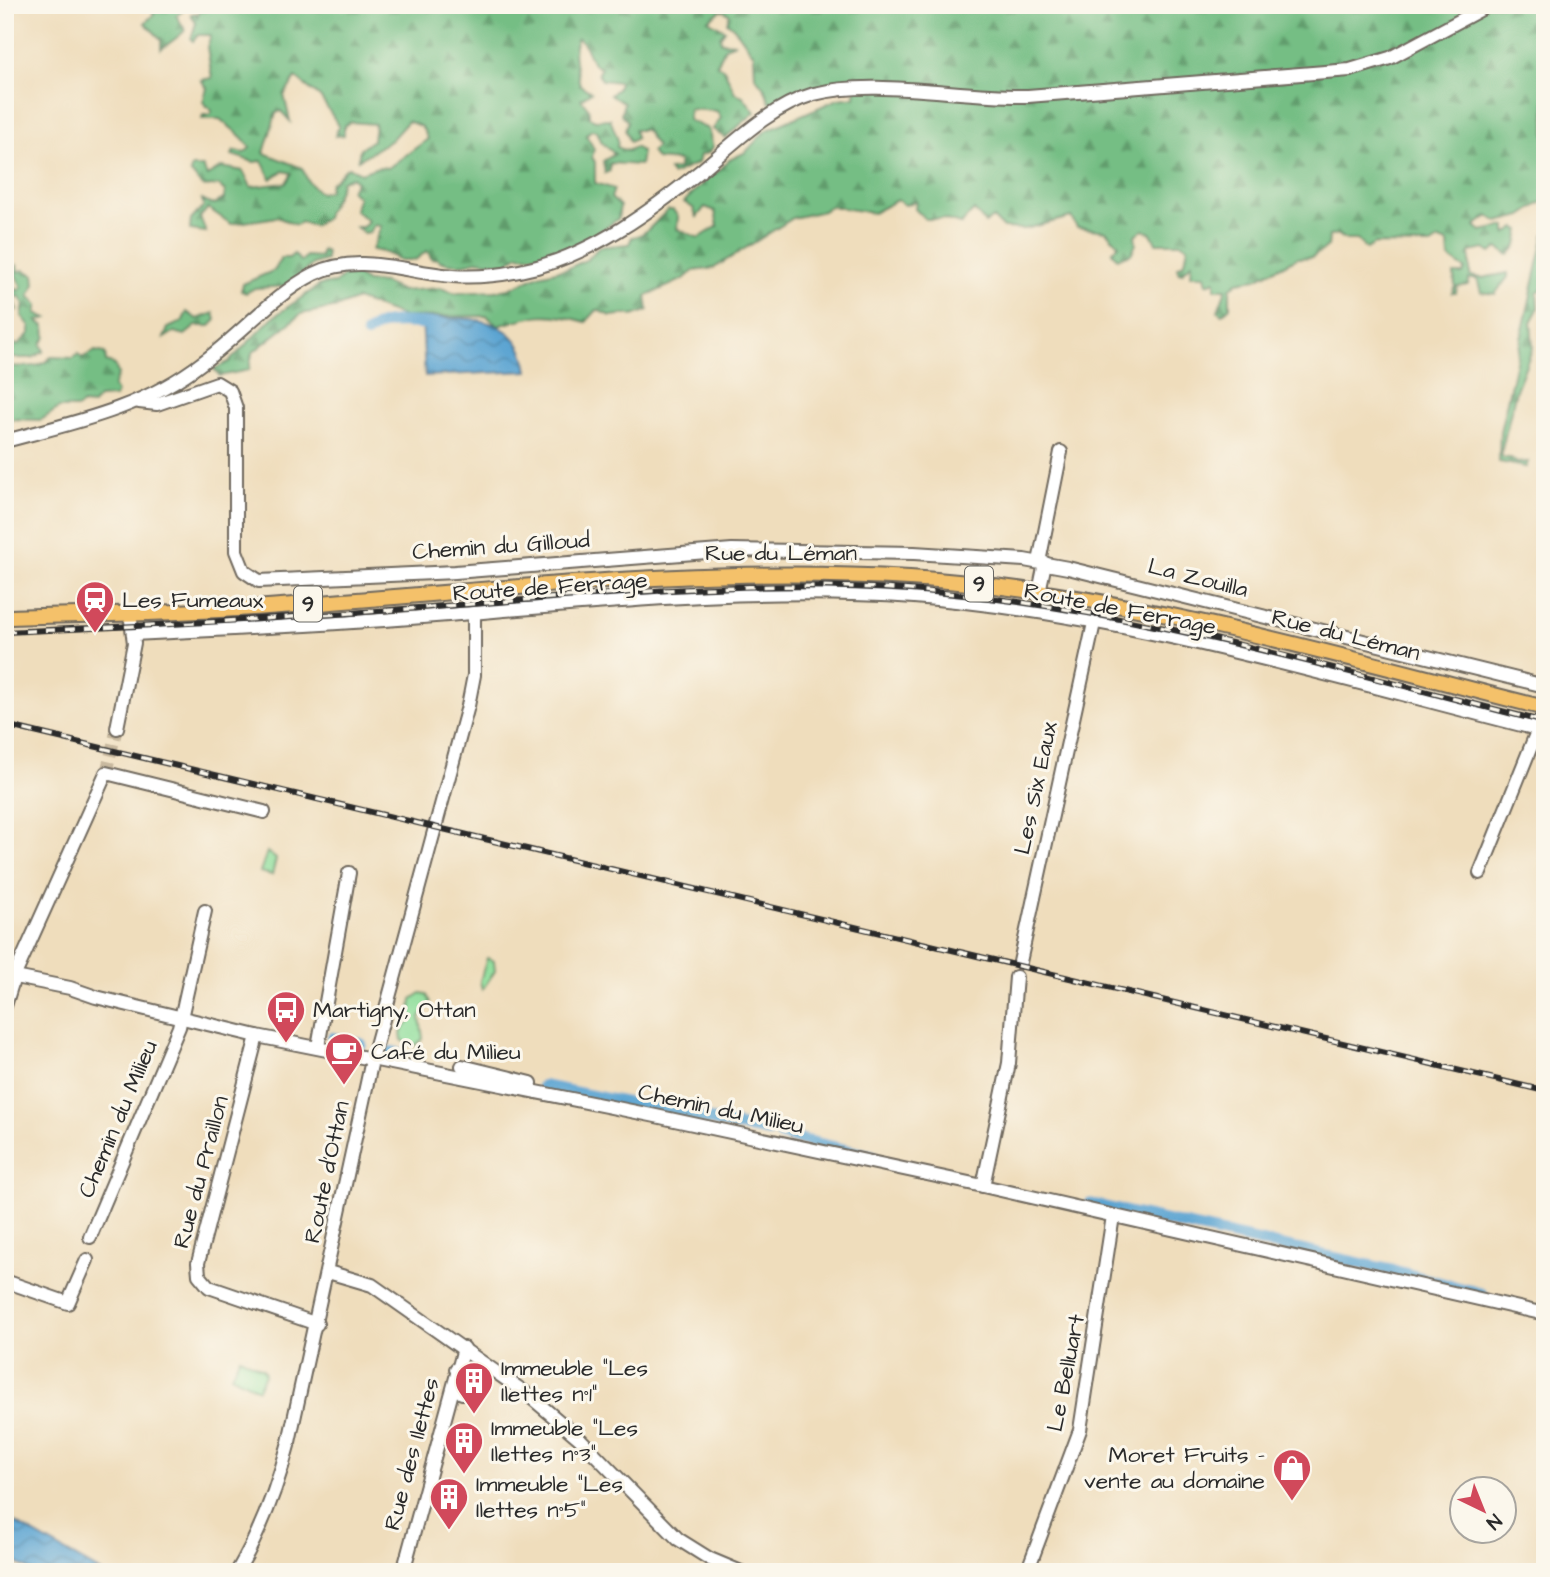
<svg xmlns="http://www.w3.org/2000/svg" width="1550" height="1577" font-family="'Architects Daughter',sans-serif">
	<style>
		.forest { fill: url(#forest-firs); stroke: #507458; stroke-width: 2; fill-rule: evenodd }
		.green { fill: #92df9d; stroke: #5e8564; stroke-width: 2 }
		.water { fill: url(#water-waves); stroke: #43687e; stroke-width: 2 }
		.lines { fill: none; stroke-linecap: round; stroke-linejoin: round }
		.canal { stroke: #5ba4d2; stroke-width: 12 }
		.minor-tunnel { stroke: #c8b99f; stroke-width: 12; stroke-dasharray: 12 6; stroke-linecap: butt }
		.minor-casing { stroke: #70695e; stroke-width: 16 }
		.major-casing { stroke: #70695e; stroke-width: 18 }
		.minor { stroke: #fff; stroke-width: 12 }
		.major { stroke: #f4c16a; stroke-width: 14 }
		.rail-casing { stroke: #2b2b2b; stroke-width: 6 }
		.rail { stroke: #fbf7ec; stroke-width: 3.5; stroke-dasharray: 10; stroke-linecap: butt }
		.labels { text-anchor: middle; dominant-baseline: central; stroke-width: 6; stroke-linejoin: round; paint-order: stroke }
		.shield { fill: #fbf7ec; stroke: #696865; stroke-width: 2 }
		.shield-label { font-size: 21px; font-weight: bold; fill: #2b2b2b }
		.street-label { font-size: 23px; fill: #2b2b2b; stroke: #fbf7ec }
		.poi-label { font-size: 23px; fill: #2b2b2b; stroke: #fbf7ec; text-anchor: start }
	</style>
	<defs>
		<pattern id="forest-firs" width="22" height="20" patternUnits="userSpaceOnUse" patternTransform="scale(1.75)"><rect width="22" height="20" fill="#75be84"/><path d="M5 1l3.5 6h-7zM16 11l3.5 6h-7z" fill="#609b6c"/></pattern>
		<pattern id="water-waves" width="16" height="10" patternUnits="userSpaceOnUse" patternTransform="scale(1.75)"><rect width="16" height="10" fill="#5ba4d2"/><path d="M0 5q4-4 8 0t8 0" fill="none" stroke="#4b86ab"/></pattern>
	</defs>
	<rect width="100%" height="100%" fill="#fbf7ec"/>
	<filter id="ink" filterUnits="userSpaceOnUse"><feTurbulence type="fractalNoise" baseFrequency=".0143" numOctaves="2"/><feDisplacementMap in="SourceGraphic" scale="14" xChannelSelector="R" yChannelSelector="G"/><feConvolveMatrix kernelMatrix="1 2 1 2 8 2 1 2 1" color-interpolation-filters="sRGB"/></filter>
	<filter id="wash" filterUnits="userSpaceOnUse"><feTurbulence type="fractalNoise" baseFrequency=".00686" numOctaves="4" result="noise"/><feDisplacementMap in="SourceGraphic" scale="28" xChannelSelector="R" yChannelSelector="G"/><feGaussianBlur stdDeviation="1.57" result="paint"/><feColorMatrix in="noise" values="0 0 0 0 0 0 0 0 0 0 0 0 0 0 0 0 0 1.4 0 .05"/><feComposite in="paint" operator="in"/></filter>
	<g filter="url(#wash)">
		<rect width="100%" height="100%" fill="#efddbc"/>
		<!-- forest -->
		<g class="forest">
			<path d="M144,5H1545V200L1522,216L1498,222L1488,216L1475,226L1481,231L1506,226V234L1516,228L1520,230L1517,246L1509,255L1497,248L1491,253L1485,249L1470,252V276L1482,278L1508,273V277L1495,294L1481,292L1477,279H1469L1468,285L1457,287L1456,293H1452L1455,286L1454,274H1463L1465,269L1449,258L1448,243L1439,240L1431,245L1375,244L1366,249L1357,240H1346L1337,234L1329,236L1328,247L1312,257L1297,258L1256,279L1237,282L1230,289V307L1222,314L1218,311L1226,289H1215V281L1207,284L1205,275H1191L1192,263L1182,273L1178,272V267L1185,262L1188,247L1182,243H1156L1151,233L1143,230L1135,235L1136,244L1131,254L1117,258L1112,252L1119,245L1106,231L1077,227L1071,217L1025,229L1003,228L993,218L985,223L974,210L961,224L943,219H925L915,209L916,201L905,205L897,200L873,213L830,206L823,211L793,218L714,268L693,271L684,279L646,296L648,310L633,316L628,314L611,316L597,310L586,322C547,311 536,314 498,326L487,316L404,317L357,299L338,307L301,314L252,353L249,370L220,376L214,369L229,362L272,318L320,285L335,283L345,275L354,274L367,282L384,283L402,291L440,288L456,293L495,291L509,289L539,275L569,268L588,259L599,247L629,244L632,237C647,236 657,219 668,210H673L678,216L677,229L699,238L718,226L715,211L705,207L697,217L693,208L684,202L704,182L706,176L718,172L729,160L746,152L765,131L838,99L855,97L856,83L840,79L818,88L789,93L776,104L770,103L765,89L755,76L754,54C743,42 740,31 727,22L730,15L722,10L708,20L725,30L720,37L721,42L735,43L725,47L717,65L724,69L735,93L743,96L755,112L725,138L713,129L721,118L717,111L689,109L688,120L708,129L713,147L708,153L700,155L698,163L672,175L669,170L678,169L679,161L656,159L651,152L657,147L645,130H634L636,138L630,142L625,130L628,121L621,114L624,103L610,95L618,88L619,82L602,80L598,73L601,68C587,64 589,45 578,38C570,51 577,70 580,85L591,92L581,99L589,109V117L595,120L610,119L618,140L617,147L627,151L635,147L642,152L640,165L610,163V171L605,173L603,161L615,154L602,143L597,131L591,130L586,135L594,149L592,157L595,162V183L614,189L611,198L620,206L618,219C590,240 553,259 518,255L506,264L476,260C468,266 442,265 436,258L432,259L427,251L415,260H400L384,252L372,250L381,226L374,225L370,232L364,233L356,227H363L368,221L355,210L358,197L351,190L356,182L352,177L341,181C341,194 328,205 326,218L314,226L301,222L296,225L277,217L231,224L208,208L200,217L206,232L190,230L191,220L204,206L202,200L212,205L224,199L225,191L218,185C197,189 204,186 190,172L192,167H203L207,176L222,167L243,171L251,187L286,183L292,173L283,171L271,179L262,161L254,162L232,155L234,151L244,153L250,148C245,137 229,127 220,119H202L203,115H210L212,111L203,102L207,88L201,80L212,78L207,47L211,35H198L193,41L191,39L196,23L191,14L196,13L197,17L200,10C184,1 186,13 176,15L185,30C181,36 166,45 161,49V39L145,23L155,13ZM296,78L320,97L339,126L335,136L344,135V126L350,122L375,124L373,140L360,149L358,160L391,140L408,121L422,127L428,139L388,168L378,167L361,173L348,167L330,184L329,191L320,193L309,183L302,168L264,153L276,113L281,111L290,121L284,95Z"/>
			<path d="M1545,233V286L1537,293L1538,309L1531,322L1533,347L1516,390L1501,453L1503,458H1511L1517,463L1528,462L1526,467L1499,462L1500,432Z"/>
			<path d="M322,250L326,252V260L313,264L289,286L255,288L246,293L241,291L243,284L275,270L281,258H289L294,254L301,262L306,256L320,257Z"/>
			<path d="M17,265L18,272L24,270L34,275L35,284L29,296L38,305L36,313L47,318L37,321L45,326L46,337L41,344L44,351L32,358H5V349L13,350L14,344L18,345L30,333V326L22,316L24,304L19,296L13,298L17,310L5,316L7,287L12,285L18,291L22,287L12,268Z"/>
			<path d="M187,312L197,319L214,313L216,320L210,326H196L185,335L174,332L164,338L168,328L182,322Z"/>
			<path d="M95,351L105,353L106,362L115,365L118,374L113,387L117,392L115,397L98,398L93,405L82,404L78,408H59L41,420L13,419L5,424V367C22,365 39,371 51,357L73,358L78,354L82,358Z"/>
		</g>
		<!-- green -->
		<g class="green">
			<path d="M267,852L276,859L272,875L260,872Z"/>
			<path d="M487,958L494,961L495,971L482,990L480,981Z"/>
			<path d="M421,993L426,994L431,1002L420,1017L423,1039L414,1046L402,1040L401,1033L410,1020L412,999Z"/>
			<path d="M240,1357L263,1369L265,1374L258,1389L231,1375Z"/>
			<path d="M433,1492L442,1494L445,1511L429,1507Z"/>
		</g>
		<!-- water -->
		<g class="water">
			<path d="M422,318C467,318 520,313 528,371L425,376Z"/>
			<path d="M5,1517L101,1572H33L5,1556Z"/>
		</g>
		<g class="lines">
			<!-- canal -->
			<g class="canal">
				<path d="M367,333C384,316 415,324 437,324"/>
				<path d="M333,1038L361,1044"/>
				<path d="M391,1052L401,1054"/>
				<path d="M543,1086L769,1132"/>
				<path d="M781,1135L872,1156"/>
				<path d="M1090,1204L1399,1272L1482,1294"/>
			</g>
		</g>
	</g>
	<g filter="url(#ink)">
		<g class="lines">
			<!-- minor-tunnel -->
			<path class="minor-tunnel" d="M106,773L117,728"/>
			<!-- minor casing -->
			<g class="minor-casing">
				<g id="minor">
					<path d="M139,402L157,404L217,383L230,391L236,408V551L244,571L259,581L455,572L732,550L914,553L1024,560L1068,568L1545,686"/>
					<path d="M5,441C77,422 144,408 203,362C240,335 273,295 314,274C359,252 407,273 453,276C481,278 510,274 537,267C596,251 651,211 698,173C733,144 769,107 814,94C874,78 963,98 1028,96L1350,70L1390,58L1489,5"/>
					<path d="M1039,562L1061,452"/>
					<path d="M1039,592L1045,563"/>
					<path d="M133,634C238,629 343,624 448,615C602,602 759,586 914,597C1128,614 1337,679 1545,731"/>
					<path d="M117,728L134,643L130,613"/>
					<path d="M1480,873L1538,729"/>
					<path d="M1020,962L1094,623"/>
					<path d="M5,975L70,988L96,997L257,1036L651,1115L983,1186L1545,1314"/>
					<path d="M5,1006L14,977L106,773L264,812"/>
					<path d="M257,1036L198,1263L199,1275L209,1287L317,1324"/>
					<path d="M318,1047L349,873"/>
					<path d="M462,1066L531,1083"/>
					<path d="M983,1186L1009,1063L1016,977"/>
					<path d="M90,1237L179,1027L205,911"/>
					<path d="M328,1272L372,1285L527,1394L580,1439L678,1539L710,1559L741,1572"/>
					<path d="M5,1281L68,1303L87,1260"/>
					<path d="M456,1369L466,1375L462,1393"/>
					<path d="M237,1572C261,1531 277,1488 289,1442L372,1060L468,706L474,675V613"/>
					<path d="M403,1572L464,1348"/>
					<path d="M1027,1572L1080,1430L1113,1216"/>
				</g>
			</g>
			<!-- major casing -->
			<g class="major-casing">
				<path id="major" d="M5,617C101,614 198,613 294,605C499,590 705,565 910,578C1126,592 1336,656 1545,708"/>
			</g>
			<!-- minor -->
			<use href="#minor" class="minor"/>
			<!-- major -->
			<use href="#major" class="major"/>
			<!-- rail casing -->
			<g class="rail-casing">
				<g id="rail">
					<path d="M5,632C156,626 307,617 458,605C608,594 759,579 910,590C1126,606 1336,670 1545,722"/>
					<path d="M5,725L1545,1091"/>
				</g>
			</g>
			<!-- rail -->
			<use href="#rail" class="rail"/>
		</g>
	</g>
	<!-- icons -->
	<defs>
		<g id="station-pin" transform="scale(2.0125)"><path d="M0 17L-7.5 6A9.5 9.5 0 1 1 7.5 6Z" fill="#d1495b" stroke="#fbf7ec"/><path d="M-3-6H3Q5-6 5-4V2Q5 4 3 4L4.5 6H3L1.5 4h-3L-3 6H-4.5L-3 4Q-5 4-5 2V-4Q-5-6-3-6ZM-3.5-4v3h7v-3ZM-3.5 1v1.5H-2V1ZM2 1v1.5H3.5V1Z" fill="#fff"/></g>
		<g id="bus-pin" transform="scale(2.0125)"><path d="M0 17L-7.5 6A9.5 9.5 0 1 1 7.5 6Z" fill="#d1495b" stroke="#fbf7ec"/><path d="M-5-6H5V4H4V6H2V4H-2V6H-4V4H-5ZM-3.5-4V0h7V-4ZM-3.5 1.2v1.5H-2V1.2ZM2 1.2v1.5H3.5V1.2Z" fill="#fff"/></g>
		<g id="cafe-pin" transform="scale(2.0125)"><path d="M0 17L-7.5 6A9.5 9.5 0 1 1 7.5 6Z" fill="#d1495b" stroke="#fbf7ec"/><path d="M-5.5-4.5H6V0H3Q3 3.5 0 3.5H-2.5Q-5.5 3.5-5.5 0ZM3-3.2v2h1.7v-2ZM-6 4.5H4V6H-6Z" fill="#fff"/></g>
		<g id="building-pin" transform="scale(2.0125)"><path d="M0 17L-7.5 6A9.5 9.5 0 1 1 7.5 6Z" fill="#d1495b" stroke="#fbf7ec"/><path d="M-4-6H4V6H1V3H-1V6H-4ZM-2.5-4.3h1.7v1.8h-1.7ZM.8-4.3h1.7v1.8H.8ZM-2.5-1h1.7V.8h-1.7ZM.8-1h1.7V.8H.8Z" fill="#fff"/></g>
		<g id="shop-pin" transform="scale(2.0125)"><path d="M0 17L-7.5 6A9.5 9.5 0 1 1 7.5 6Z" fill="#d1495b" stroke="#fbf7ec"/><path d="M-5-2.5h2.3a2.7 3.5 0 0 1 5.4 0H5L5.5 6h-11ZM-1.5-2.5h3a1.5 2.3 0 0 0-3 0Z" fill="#fff"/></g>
	</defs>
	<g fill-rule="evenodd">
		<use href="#station-pin" x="95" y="600"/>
		<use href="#bus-pin" x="286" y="1010"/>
		<use href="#cafe-pin" x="344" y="1052"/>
		<use href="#building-pin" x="474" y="1381"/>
		<use href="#building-pin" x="464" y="1441"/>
		<use href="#shop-pin" x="1292" y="1468"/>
		<use href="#building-pin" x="449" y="1497"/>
	</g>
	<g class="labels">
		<!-- shield labels -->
		<g class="shield">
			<rect x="965" y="566.5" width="28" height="35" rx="5"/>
			<rect x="294" y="586.5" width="28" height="35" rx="5"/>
		</g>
		<g class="shield-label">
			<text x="979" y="584">9</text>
			<text x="308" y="604">9</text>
		</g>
		<!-- street labels -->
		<g class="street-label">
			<text transform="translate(501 546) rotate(-4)">Chemin du Gilloud</text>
			<text x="781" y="553">Rue du Léman</text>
			<text transform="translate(1198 578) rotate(14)">La Zouilla</text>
			<text transform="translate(550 587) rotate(-4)">Route de Ferrage</text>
			<text transform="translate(1120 609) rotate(11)">Route de Ferrage</text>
			<text transform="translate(1346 635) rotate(14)">Rue du Léman</text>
			<text transform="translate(1036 788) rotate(-78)">Les Six Eaux</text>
			<text transform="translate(721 1109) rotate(12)">Chemin du Milieu</text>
			<text transform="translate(118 1119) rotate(-67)">Chemin du Milieu</text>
			<text transform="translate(201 1172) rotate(-75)">Rue du Praillon</text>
			<text transform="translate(327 1172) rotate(-78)">Route d'Ottan</text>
			<text transform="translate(1066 1373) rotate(-79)">Le Belluart</text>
			<text transform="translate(412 1454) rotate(-75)">Rue des Ilettes</text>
		</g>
		<!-- poi labels -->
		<g class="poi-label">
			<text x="122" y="600">Les Fumeaux</text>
			<text x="313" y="1010">Martigny, Ottan</text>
			<text x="371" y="1052">Café du Milieu</text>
			<text x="501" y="1368">Immeuble "Les<tspan x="501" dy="26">Ilettes n°1"</tspan></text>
			<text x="491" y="1428">Immeuble "Les<tspan x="491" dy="26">Ilettes n°3"</tspan></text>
			<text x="1265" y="1455" text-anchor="end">Moret Fruits -<tspan x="1265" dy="26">vente au domaine</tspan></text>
			<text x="476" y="1484">Immeuble "Les<tspan x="476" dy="26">Ilettes n°5"</tspan></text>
		</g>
	</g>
	<!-- margin -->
	<rect width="1550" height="1577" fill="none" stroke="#fbf7ec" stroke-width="28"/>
	<!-- north arrow -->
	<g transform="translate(1483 1510) rotate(137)"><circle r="33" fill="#fbf7ec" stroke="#a8a59f" stroke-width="2"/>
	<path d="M0-5L12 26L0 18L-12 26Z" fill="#d1495b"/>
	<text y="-10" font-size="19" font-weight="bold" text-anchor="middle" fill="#2b2b2b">N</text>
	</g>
</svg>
